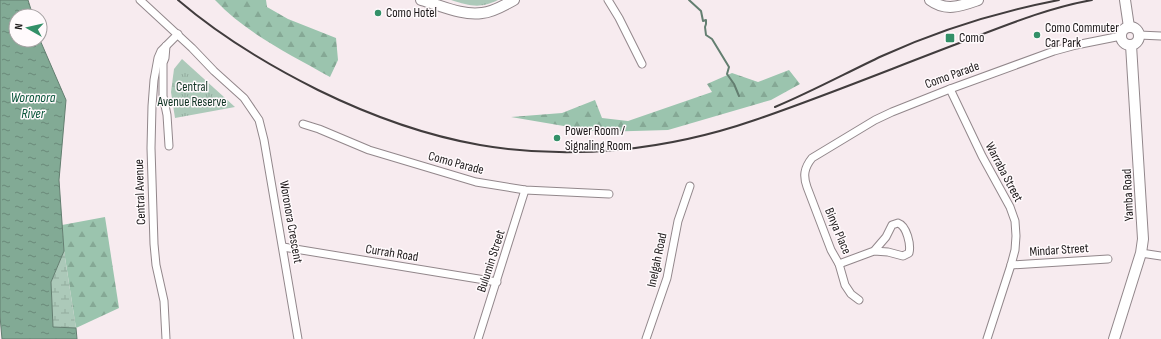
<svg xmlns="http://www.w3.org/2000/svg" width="1161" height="339" font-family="'Sofia Sans Condensed',sans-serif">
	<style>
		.forest { fill: url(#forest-firs) }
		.wetland { fill: url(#wetland-marsh) }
		.park { fill: url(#park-tufts) }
		.water { fill: url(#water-ripples); stroke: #637e70 }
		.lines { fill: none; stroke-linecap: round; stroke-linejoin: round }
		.stream { stroke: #637e70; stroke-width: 2 }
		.street-casing { stroke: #92878b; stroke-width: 9 }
		.secondary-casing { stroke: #92878b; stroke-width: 12 }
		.street { stroke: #fff; stroke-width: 7 }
		.secondary { stroke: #fff; stroke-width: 10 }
		.rail { stroke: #413c3d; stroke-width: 2 }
		.poi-dot { fill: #339068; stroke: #fffafc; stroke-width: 1.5 }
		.labels { text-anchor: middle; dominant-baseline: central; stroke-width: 3; stroke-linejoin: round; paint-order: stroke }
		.poi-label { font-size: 13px; fill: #1c1819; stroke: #fffafc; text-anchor: start }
		.street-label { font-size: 13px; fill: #1c1819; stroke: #fffafc }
		.park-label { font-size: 13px; fill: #0e3222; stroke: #fffafc }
		.water-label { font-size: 14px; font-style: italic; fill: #065337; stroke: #fffafc }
	</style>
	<defs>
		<pattern id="forest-firs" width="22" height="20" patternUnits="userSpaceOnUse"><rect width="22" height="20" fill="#9bc4ae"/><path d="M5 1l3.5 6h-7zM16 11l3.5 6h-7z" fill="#85a895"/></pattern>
		<pattern id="wetland-marsh" width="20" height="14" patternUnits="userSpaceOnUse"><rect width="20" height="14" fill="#acc9b9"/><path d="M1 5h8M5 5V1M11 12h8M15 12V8" fill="none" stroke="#93ac9e"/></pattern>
		<pattern id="park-tufts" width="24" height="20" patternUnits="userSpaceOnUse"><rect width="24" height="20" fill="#acc9b9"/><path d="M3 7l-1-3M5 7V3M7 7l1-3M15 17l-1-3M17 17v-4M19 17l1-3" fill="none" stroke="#93ac9e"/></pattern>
		<pattern id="water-ripples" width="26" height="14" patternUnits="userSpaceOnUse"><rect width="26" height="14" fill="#82aa95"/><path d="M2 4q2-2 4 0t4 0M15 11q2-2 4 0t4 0" fill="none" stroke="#6a8979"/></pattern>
	</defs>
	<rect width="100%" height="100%" fill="#f7ebef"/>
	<!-- forest -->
	<g class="forest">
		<path d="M215,0H266L267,7L288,19L336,38L338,60L330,77C290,54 247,34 215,0Z"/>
		<path d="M789,70L800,84L771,100L668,130L599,132L511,117L562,113L595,100L602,118L628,121L712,92L707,84L732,73L758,82Z"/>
		<path d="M105,217L119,308L76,328L64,251L62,225Z"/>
	</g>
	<!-- wetland -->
	<path class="wetland" d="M64,251L76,328L53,327L51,282Z"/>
	<!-- park -->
	<g class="park">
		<path d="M451,0H498C480,9 470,6 451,0Z"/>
		<path d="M182,59L235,107L175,118L171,92L174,69Z"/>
	</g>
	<!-- water -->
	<path class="water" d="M0,0H28L33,16H16V40H40L66,100L59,180L64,251L51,282L53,327L76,328L77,339H2L0,316Z"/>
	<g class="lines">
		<!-- stream -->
		<path class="stream" d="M689,0L701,11L703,21L706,20V24L705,27L706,35L712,39L729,67L727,74L734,84L739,96"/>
		<!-- street casing -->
		<g class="street-casing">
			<g id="street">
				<path d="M140,0L192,48L214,71L244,98L259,120L264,140L298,339"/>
				<path d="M608,0L619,18L642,64"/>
				<path d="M1139,35L1161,36"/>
				<path d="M166,46L165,58L163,63V96L167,115L169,146"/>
				<path d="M950,89L982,156L1010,207L1015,221L1016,236L1015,250L1011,265L987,339"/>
				<path d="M303,124L319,129L369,150L476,182L525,190L609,194"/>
				<path d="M283,247L497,282"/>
				<path d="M1141,253L1161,256"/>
				<path d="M839,264L874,251L886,237L892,225L898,223C907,226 911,245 909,253L903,256L888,252L874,251"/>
				<path d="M1011,265L1108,259"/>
				<path d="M859,300L851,294L845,285L839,264L831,250L807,187C803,176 804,168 812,158L875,120L892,112L950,89L1054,51L1076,45L1121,36"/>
				<path d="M166,339L164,301L156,265L154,244L151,148L152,106L154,80L158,58L161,51L178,34"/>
				<path d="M478,339L525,190"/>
				<path d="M646,339L667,278L678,221L690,186"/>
			</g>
		</g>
		<!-- secondary casing -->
		<g class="secondary-casing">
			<g id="secondary">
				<path d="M421,0C440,5 462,16 482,13C494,12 504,5 514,0"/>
				<path d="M930,0C946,12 961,6 978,0"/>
				<path d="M1125,0L1129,27"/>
				<circle cx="1130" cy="36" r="9"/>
				<path d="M1114,339L1141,253L1143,239L1131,45"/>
			</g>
		</g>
		<!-- street -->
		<use href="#street" class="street"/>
		<!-- secondary -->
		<use href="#secondary" class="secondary"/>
		<!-- rail -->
		<g class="rail">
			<path d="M178,0C220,36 268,65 318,90C369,115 423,135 480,145C572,161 668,150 755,120C825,96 893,68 962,42C1004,26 1047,8 1092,0"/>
			<path d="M775,107C811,92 846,73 882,56C939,30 997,12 1059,0"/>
		</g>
	</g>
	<!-- markers -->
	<g class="poi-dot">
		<circle cx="378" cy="13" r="4"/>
		<circle cx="1037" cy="35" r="4"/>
		<rect x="945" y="33" width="10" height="10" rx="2"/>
		<circle cx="557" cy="138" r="4"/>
	</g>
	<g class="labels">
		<!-- poi labels -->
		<g class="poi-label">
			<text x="386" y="13">Como Hotel</text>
			<text x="1045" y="28">Como Commuter<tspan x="1045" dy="15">Car Park</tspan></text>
			<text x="959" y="38">Como</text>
			<text x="565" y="131">Power Room /<tspan x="565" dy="15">Signaling Room</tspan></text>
		</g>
		<!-- street labels -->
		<g class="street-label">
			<text transform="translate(952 75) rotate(-20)">Como Parade</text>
			<text transform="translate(456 163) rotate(15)">Como Parade</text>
			<text transform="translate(1004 172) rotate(62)">Warraba Street</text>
			<text transform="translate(140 192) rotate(-92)">Central Avenue</text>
			<text transform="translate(1128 195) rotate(-93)">Yamba Road</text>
			<text transform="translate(291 222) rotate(80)">Woronora Crescent</text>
			<text transform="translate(838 231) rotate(67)">Binya Place</text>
			<text transform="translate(1059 250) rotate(-4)">Mindar Street</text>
			<text transform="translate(392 253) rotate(9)">Currah Road</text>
			<text transform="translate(657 260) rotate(-78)">Inelgah Road</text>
			<text transform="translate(491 261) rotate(-72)">Bulumin Street</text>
		</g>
		<!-- park labels -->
		<g class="park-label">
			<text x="192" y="87">Central<tspan x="192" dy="15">Avenue Reserve</tspan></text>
		</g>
		<!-- water labels -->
		<g class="water-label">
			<text x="33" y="97">Woronora<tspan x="33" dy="16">River</tspan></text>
		</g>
	</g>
	<!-- north arrow -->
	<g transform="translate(28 28) rotate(278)"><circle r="19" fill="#fffafc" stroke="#a4a0a1"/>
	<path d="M0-3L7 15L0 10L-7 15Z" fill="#339068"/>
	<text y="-6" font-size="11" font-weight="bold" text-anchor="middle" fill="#1c1819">N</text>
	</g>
</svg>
